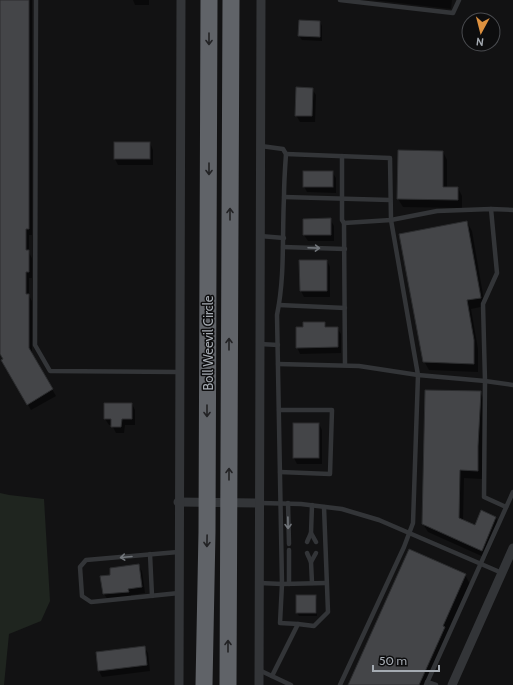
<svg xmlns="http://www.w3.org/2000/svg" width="513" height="685" font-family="Cabin,sans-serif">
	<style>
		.green { fill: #1f251f }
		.shadow { fill: #0007 }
		.building { fill: #444548; stroke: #2c2d2f }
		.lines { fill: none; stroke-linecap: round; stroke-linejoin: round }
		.lane { stroke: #333538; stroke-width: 4.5 }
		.street { stroke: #333538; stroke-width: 9 }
		.highway { stroke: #606368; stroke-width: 17 }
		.oneway { stroke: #222224 }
		.oneway2 { stroke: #72767b }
		.labels { text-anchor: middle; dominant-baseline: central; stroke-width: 3; stroke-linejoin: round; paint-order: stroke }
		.street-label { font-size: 13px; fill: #a5abb2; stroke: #0d0d0e }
	</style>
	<rect width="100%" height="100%" fill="#121213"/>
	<!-- green -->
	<path class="green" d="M0,493L9,495L44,499L50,601L41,621L9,634L4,685H0Z"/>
	<!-- shadow -->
	<g class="shadow">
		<path d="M0,0H32V235H29V253L32,258V278H29V296L32,301V355L56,396L31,410L2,360L11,356H0Z"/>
		<path d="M133,0H149V5H135Z"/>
		<path d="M372,0H452L451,9Z"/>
		<path d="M300,22H320L322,26V41L302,40L299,36Z"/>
		<path d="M312,89L316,95L315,122H300L296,115Z"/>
		<path d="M150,143L153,150V165H118L115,159Z"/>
		<path d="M443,152L447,160V188H458L462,196V208L403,207L398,199Z"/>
		<path d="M332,172L336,178V193L307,192L304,186Z"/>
		<path d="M330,219L334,226V241H308L304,235Z"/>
		<path d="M467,222L472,231L485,306L471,309L478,349V372L429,370L424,361Z"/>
		<path d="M327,261L330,267V297H304L301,291Z"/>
		<path d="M324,323L327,328H337L341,334V353L300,354L297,347L304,328Z"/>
		<path d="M480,392L485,401L482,455V479L464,478L463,521L475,526L496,518L500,526L486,558L428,532L423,524Z"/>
		<path d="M132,404L135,410V425H125L124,433H116L112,425H109L105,419Z"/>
		<path d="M294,424H319L322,430V464H297L294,458Z"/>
		<path d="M138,565L142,571L145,593L131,595V598L108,600L104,594L101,577L112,576Z"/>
		<path d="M465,575L470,584L427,685H349Z"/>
		<path d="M315,596L317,600V616H299L297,612Z"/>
		<path d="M144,647L148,653L150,671L102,677L99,671Z"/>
	</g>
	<!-- building -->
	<g class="building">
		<path d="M0,0H29V229H26V250H29V272H26V294H29V348L53,389L27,405L1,360L3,359L0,354Z"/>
		<path d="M299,20L320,21V37L298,36Z"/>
		<path d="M296,87L313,88L312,116H295Z"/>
		<rect x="114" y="142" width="36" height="17"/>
		<path d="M398,150L443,151V187H458V200L397,199Z"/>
		<rect x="303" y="171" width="30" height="16"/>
		<path d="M331,218V235H303V219Z"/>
		<path d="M467,221L481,298L467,300L474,340V364L423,362L399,234Z"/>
		<path d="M299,260H327V291H300Z"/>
		<path d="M303,322H325V327H338V347L296,348V327H303Z"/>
		<path d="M425,390L481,391L478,446V471L460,470L459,518L475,525L481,510L496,517L482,551L422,524Z"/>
		<path d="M104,403H132V419H122L121,427H111V419H104Z"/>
		<rect x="293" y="423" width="26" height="35"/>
		<path d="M409,549L466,574L443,626L445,627L419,685H348Z"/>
		<path d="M139,564L142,587L128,589L129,592L103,594L100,576L110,575V568Z"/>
		<rect x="296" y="595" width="20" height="18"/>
		<path d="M145,646L147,665L98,671L96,652Z"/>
	</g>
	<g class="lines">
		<!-- lane -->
		<g class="lane">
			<path d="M36,0L35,345L50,371L179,372"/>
			<path d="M340,0L453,13L459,0"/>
			<path d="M286,154L390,158L391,220L418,375L413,523L404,547L340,685"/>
			<path d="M342,156V220L344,223L391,220L437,211L491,209L513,210"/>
			<path d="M284,197L390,200"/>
			<path d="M491,209L497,273L483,304L485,381L484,497L506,507"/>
			<path d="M344,223L345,365"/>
			<path d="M260,236L284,238"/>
			<path d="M283,247L345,249"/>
			<path d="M279,305L345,308"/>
			<path d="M260,344L278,345"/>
			<path d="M278,364L359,366L418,375L485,381L513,385"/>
			<path d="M279,410H332L330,474L280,472"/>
			<path d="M260,503L301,504L342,509L379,520L502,573"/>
			<path d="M288,503L289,544"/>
			<path d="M312,505L311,533L316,542"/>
			<path d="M307,542L311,533"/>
			<path d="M289,550V584"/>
			<path d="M178,552L86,560L80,567L82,596L91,602L179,593"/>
			<path d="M307,553L311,562"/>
			<path d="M150,554L152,596"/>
			<path d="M260,583L282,584L277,315C285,276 282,237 284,197C284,183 285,168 286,154L283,149L261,146"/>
			<path d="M312,583L311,562L316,553"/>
			<path d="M298,624L280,623L282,584L326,583"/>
			<path d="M259,670L291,685"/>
			<path d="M272,676L298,624L314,626L328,612L324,507"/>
			<path d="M427,682L436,685"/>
			<path d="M426,685L513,492"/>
		</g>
		<!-- street -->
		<g class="street">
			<path d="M178,502L260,503"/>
			<path d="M179,685L181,0"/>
			<path d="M259,685L261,0"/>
			<path d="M452,685L513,548"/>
		</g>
		<!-- highway -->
		<g class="highway">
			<path d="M204,685L207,532L209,0"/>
			<path d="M228,685L231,0"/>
		</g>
	</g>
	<!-- one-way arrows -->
	<defs><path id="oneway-shaft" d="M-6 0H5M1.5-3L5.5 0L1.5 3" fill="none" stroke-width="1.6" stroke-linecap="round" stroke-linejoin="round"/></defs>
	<g class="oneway">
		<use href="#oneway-shaft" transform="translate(209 39) rotate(90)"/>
		<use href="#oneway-shaft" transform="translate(209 169) rotate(90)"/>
		<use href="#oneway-shaft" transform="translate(230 214) rotate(-90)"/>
		<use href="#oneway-shaft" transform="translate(229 344) rotate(-90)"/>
		<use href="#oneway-shaft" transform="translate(207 411) rotate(90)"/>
		<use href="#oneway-shaft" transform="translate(229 474) rotate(-90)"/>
		<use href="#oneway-shaft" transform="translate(207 541) rotate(91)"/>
		<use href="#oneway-shaft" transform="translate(228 646) rotate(-90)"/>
	</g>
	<g class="oneway2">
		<use href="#oneway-shaft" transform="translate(314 248) rotate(2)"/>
		<use href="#oneway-shaft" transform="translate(288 523) rotate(89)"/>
		<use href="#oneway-shaft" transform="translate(126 557) rotate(175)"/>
	</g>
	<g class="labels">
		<!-- street labels -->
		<g class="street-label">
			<text transform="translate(208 343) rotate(-90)">Boll Weevil Circle</text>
		</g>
	</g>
	<!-- north arrow -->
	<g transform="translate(481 32) rotate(187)"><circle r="19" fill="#0d0d0e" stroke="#4a4c50"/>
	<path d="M0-3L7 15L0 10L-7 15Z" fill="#de913f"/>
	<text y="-6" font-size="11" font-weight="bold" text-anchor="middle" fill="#a5abb2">N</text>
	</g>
	<!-- scale -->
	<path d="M373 665v6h66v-6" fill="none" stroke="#a5abb2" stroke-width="2"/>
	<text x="379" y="665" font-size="12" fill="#a5abb2" stroke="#0d0d0e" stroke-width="3" paint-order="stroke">50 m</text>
</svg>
